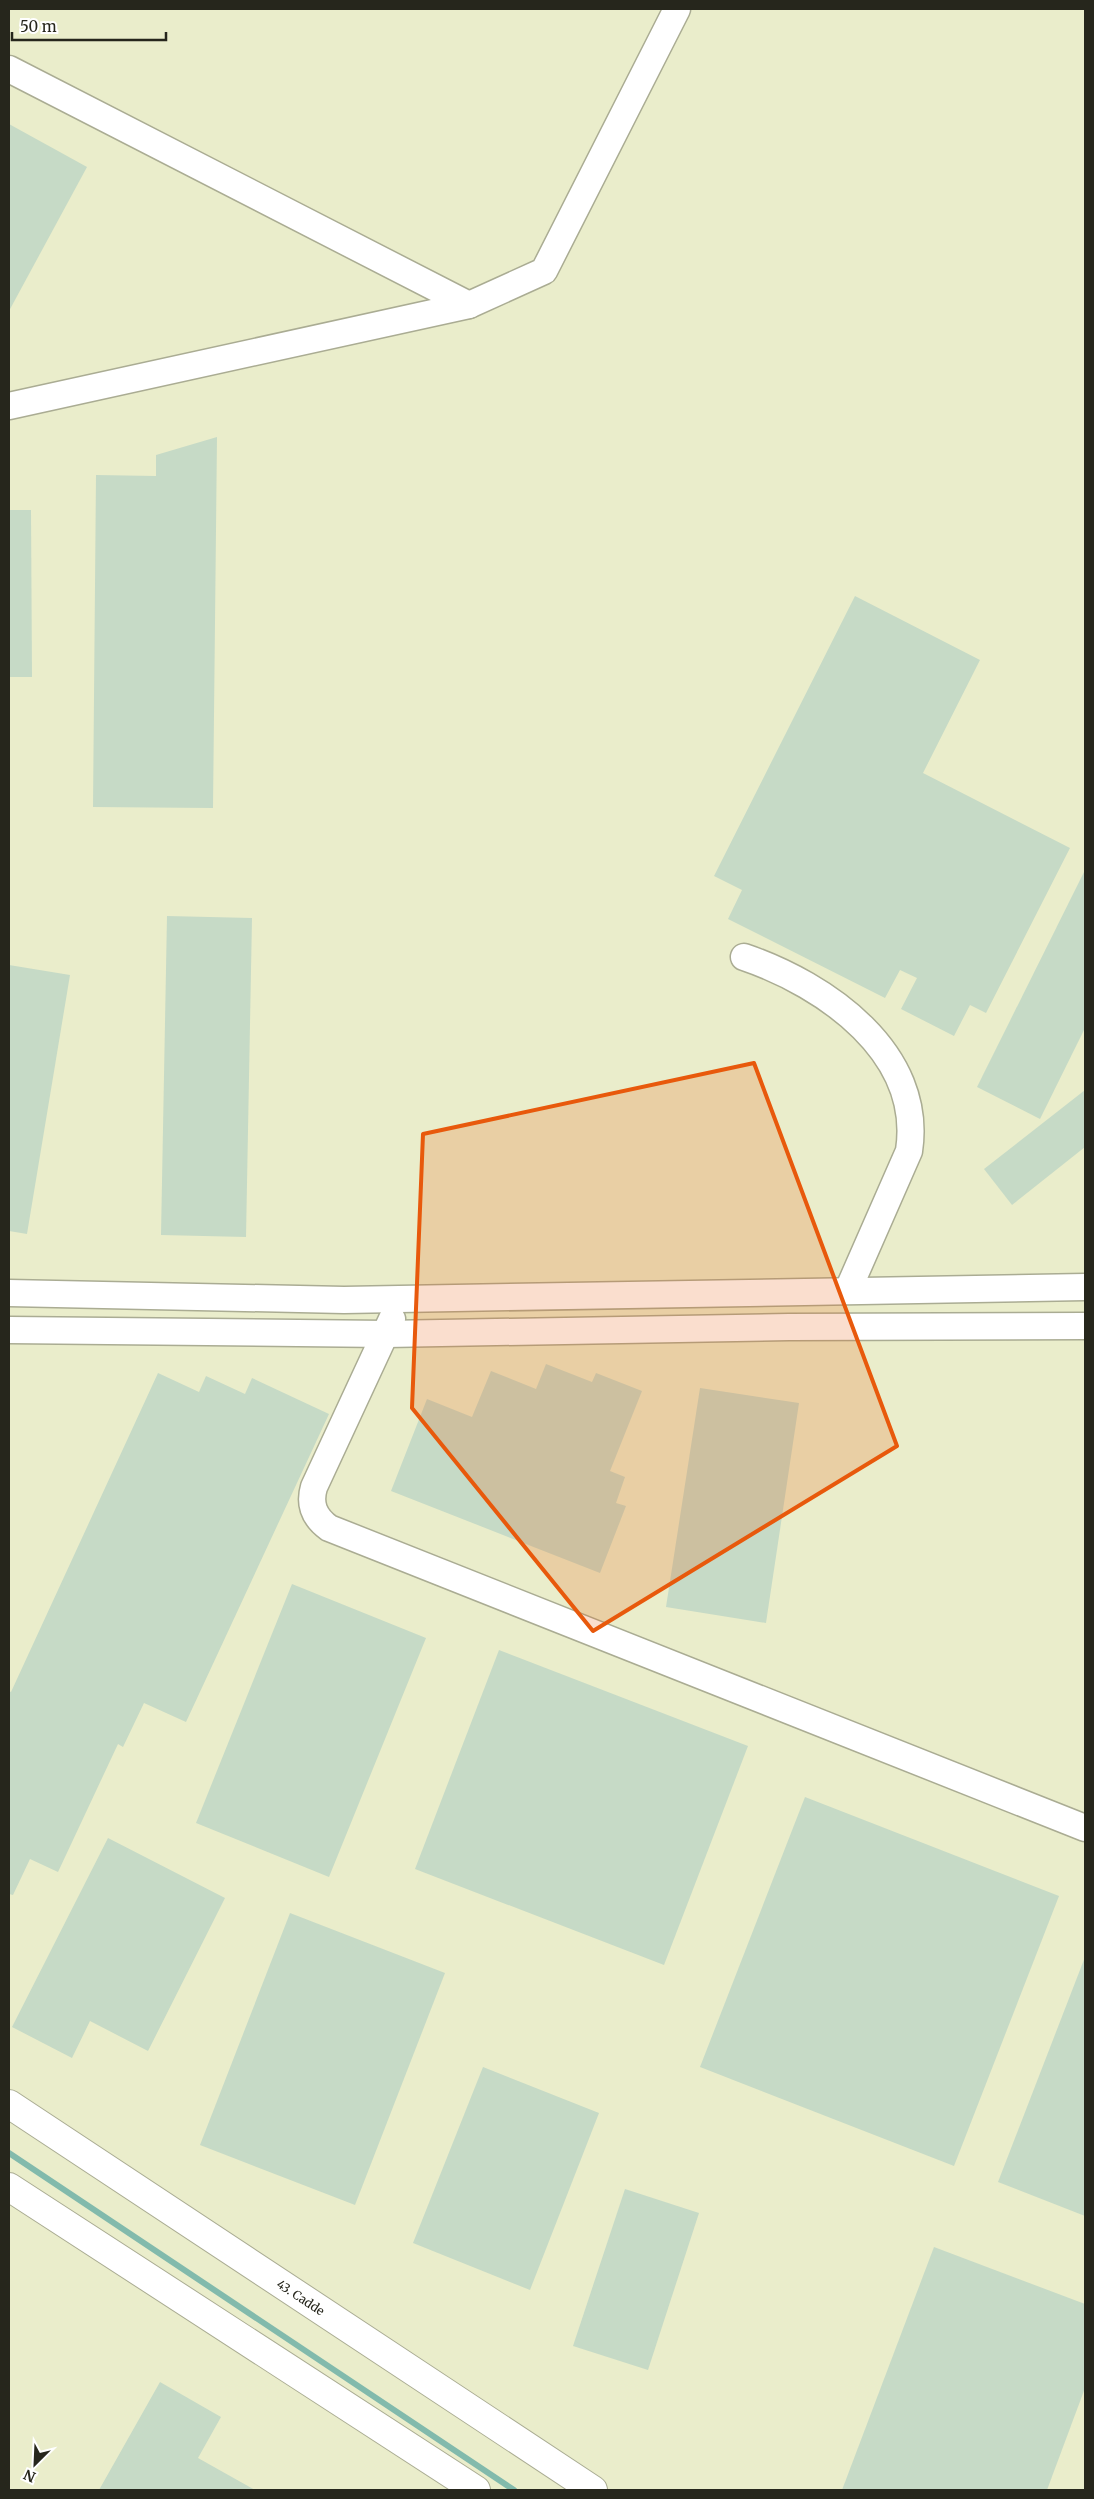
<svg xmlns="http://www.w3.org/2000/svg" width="1094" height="2499" font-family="Merriweather,serif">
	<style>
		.built { fill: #eaedcb }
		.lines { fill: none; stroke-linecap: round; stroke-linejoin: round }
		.stream { stroke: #82baac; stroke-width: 6 }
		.building { fill: #c6dac6 }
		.minor-casing { stroke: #aaac93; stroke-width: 29 }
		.major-casing { stroke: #aaac93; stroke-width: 30 }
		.minor { stroke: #fff; stroke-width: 26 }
		.major { stroke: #fff; stroke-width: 28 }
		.marked { fill: #e8590c; fill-opacity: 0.2; stroke: #e8590c; stroke-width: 4; stroke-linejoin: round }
		.labels { text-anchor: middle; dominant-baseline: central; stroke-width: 5; stroke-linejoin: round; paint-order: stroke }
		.street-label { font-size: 12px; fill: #26261c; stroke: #fff }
	</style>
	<rect width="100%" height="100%" fill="#f6f8dd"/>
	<!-- built -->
	<rect class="built" x="9" y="9" width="1076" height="2481"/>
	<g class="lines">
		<!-- stream -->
		<path class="stream" d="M9,2153L514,2490"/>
	</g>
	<!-- building -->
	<g class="building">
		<path d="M9,124L87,167L9,311Z"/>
		<path d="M217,437L213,808L93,807L96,475L156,476V455Z"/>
		<path d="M9,510H31L32,677H9Z"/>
		<path d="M855,596L980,660L923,773L1070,848L986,1013L970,1005L954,1036L901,1009L917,978L900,970L885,998L728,919L742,890L714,876Z"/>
		<path d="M1085,870V1028L1040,1119L977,1087Z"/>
		<path d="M167,916L252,918L246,1237L161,1235Z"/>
		<path d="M9,965L70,975L27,1234L9,1231Z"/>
		<path d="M1085,1090V1147L1012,1205L984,1169Z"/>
		<path d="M546,1364L592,1382L596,1373L642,1391L610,1471L625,1477L616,1503L626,1506L600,1573L391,1491L427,1399L472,1417L491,1371L536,1389Z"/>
		<path d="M158,1373L199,1392L206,1376L245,1394L252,1378L329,1414L186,1722L144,1703L123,1747L118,1744L58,1872L30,1859L13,1895L9,1894V1691L11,1692Z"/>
		<path d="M700,1388L799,1403L766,1623L666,1607Z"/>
		<path d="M292,1584L426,1638L329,1877L196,1823Z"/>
		<path d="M499,1650L748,1746L664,1965L415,1869Z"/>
		<path d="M805,1797L1059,1896L954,2166L700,2067Z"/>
		<path d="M108,1838L225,1898L148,2051L90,2021L72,2058L12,2027Z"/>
		<path d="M290,1913L445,1973L355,2205L200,2145Z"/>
		<path d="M1085,1957V2216L998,2182Z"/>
		<path d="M483,2067L599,2113L530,2290L413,2243Z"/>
		<path d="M625,2189L699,2213L648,2370L573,2346Z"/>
		<path d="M934,2247L1085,2304V2388L1047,2490H842Z"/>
		<path d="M160,2382L221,2417L198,2458L255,2490H99Z"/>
	</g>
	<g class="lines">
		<!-- minor casing -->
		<g class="minor-casing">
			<g id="minor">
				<path d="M9,69L469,305"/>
				<path d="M9,406L469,305L544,271L677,9"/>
				<path d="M744,957C826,985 924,1053 909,1151L848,1290"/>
				<path d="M9,1293L344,1300L1085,1287"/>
				<path d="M392,1319L314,1487C309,1504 314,1517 329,1528L1085,1828"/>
				<path d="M9,1330L386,1334L789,1327L1085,1326"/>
			</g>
		</g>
		<!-- major casing -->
		<g class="major-casing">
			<g id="major">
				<path id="s1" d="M9,2104L593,2490"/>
				<path d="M9,2187L476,2490"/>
			</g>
		</g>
		<!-- minor -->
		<use href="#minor" class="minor"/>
		<!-- major -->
		<use href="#major" class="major"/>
	</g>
	<!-- marked area -->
	<path class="marked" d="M754,1063L897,1446L593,1631L412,1408L423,1134Z"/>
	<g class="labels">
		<!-- street labels -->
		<g class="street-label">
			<text stroke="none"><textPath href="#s1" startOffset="350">43. Cadde</textPath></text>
		</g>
	</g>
	<!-- border -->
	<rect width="1094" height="2499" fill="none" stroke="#26261c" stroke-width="20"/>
	<!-- north arrow -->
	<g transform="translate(35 2464) rotate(204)" stroke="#ffffff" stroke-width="4" paint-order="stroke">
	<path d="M0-4L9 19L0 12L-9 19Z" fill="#26261c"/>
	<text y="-8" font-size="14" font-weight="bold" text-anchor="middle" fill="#26261c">N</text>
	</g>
	<!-- scale -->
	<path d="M12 32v8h154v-8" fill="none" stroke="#26261c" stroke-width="2.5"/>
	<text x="20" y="32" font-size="15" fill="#26261c" stroke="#ffffff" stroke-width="4" paint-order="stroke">50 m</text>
</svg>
